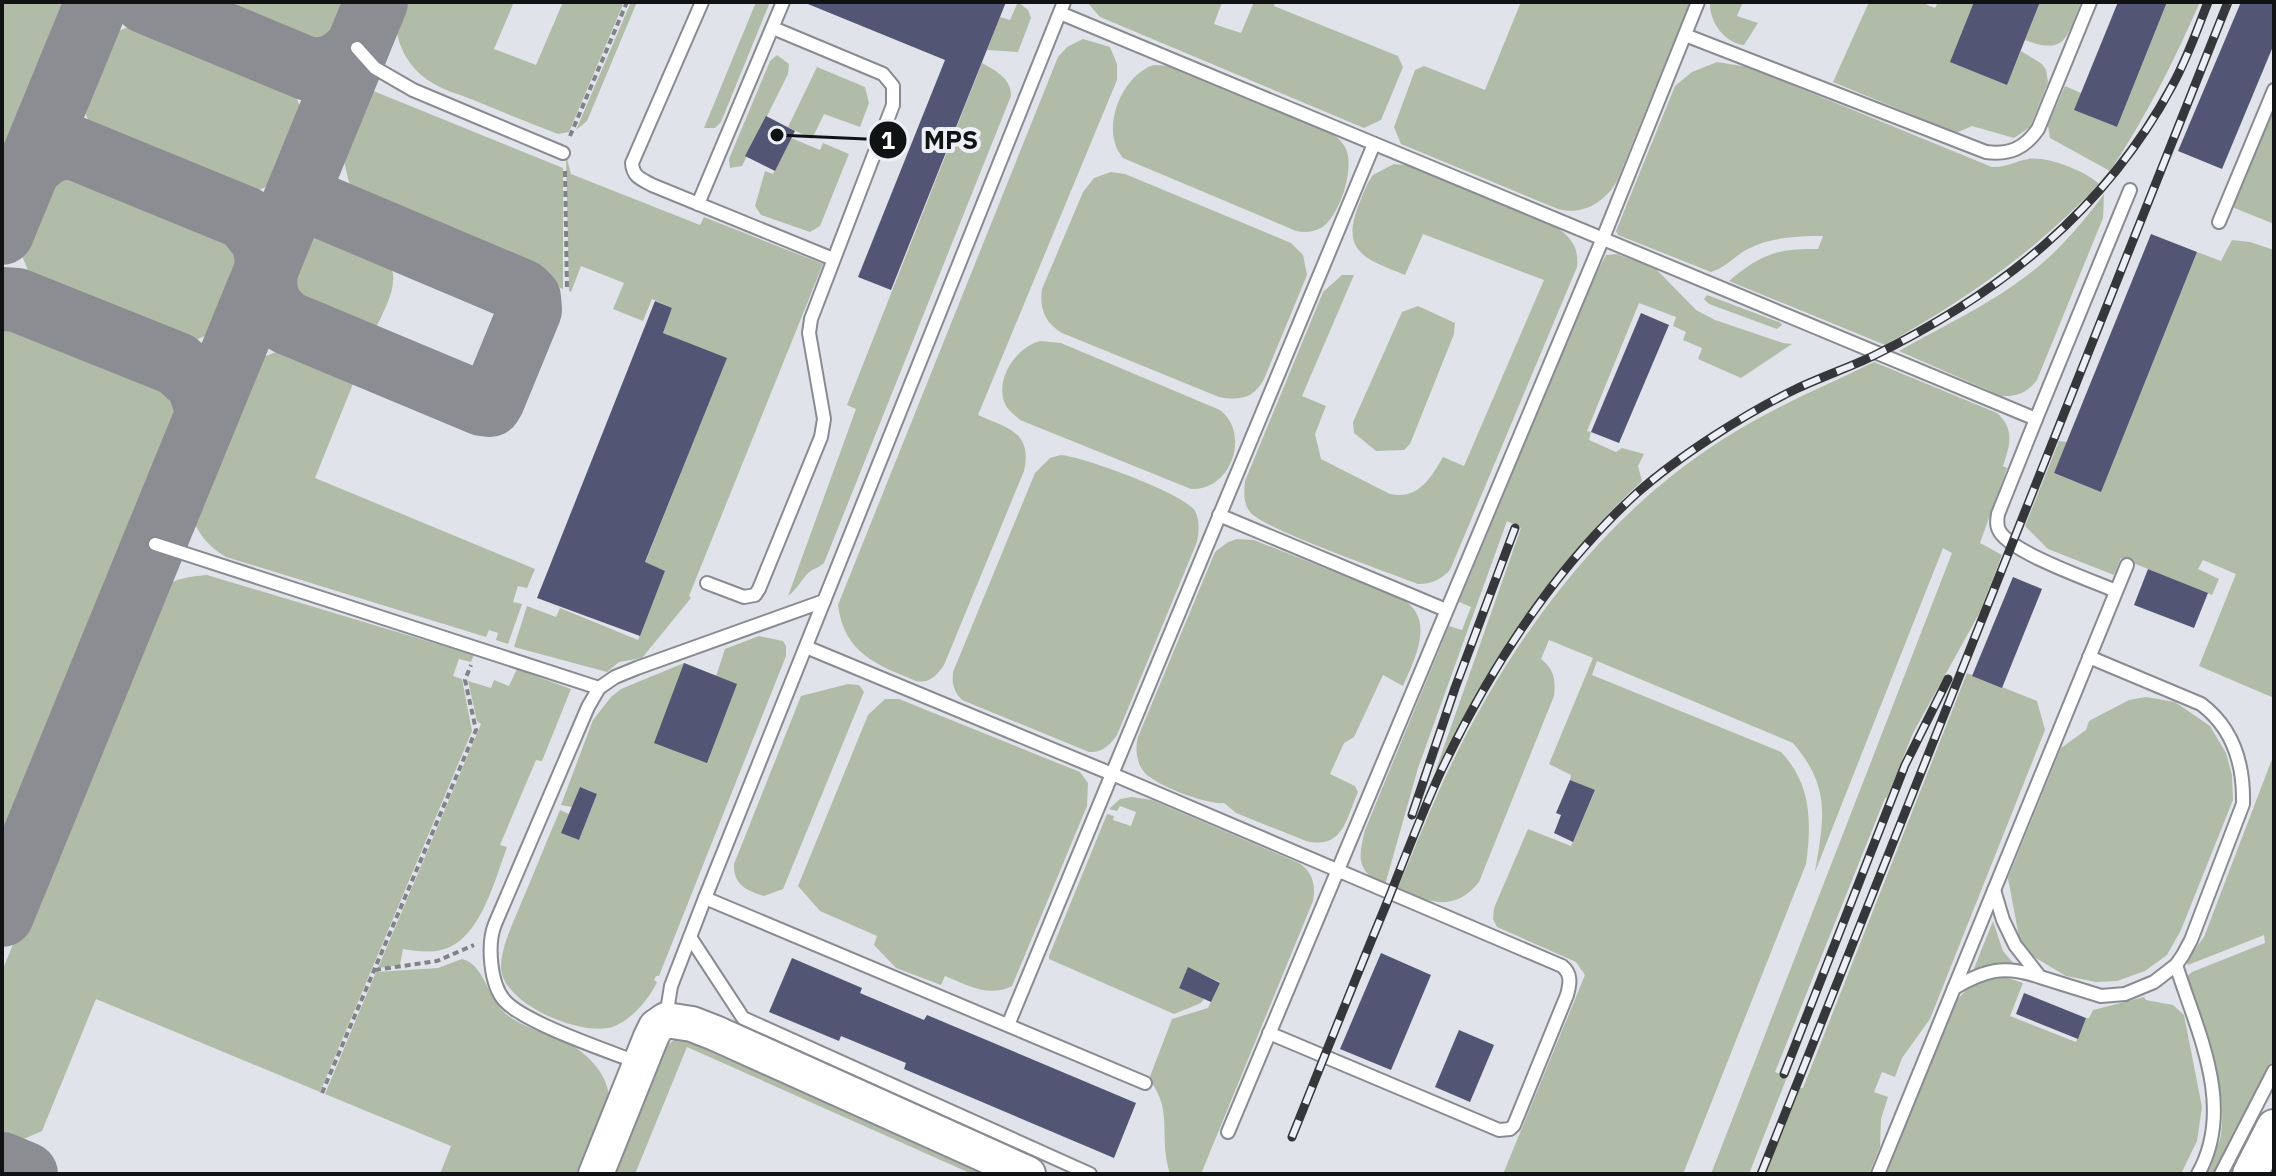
<svg xmlns="http://www.w3.org/2000/svg" width="2276" height="1176" font-family="'IBM Plex Sans',sans-serif">
	<style>
		.green { fill: #b0bca7 }
		.lines { fill: none; stroke-linecap: round; stroke-linejoin: round }
		.taxiway { stroke: #8c8d92; stroke-width: 64 }
		.building { fill: #525674 }
		.lane-casing { stroke: #898b92; stroke-width: 16 }
		.secondary-casing { stroke: #898b92; stroke-width: 38 }
		.path { stroke: #808287; stroke-width: 4; stroke-dasharray: 6 4; stroke-linecap: butt }
		.lane { stroke: #fff; stroke-width: 12 }
		.secondary { stroke: #fff; stroke-width: 34 }
		.rail-casing { stroke: #36373a; stroke-width: 9 }
		.rail { stroke: #eef0f8; stroke-width: 6; stroke-dasharray: 18; stroke-linecap: butt }
		.leader { fill: none; stroke: #111214; stroke-width: 3 }
		.callout-dot { fill: #111214; stroke: #eef0f8; stroke-width: 3 }
		.mark-label { font-size: 24px; text-anchor: middle; font-weight: bold; fill: #fff }
		.callout-label { font-size: 26px; text-anchor: middle; font-weight: bold; fill: #111214; stroke: #eef0f8; stroke-width: 8; stroke-linejoin: round; paint-order: stroke }
	</style>
	<rect width="100%" height="100%" fill="#e1e3eb"/>
	<!-- green -->
	<g class="green">
		<path d="M2,2H72L2,174Z"/>
		<path d="M190,2H351L338,34L303,48Z"/>
		<path d="M400,2H514L494,49L536,65L563,2H624L569,132L558,134C529,123 500,111 471,99C458,94 443,90 431,82C405,67 388,31 400,2Z"/>
		<path d="M631,2H637L587,121L576,130Z"/>
		<path d="M756,2H770L721,122L715,128H704Z"/>
		<path d="M1018,2L1028,10L1031,18L1018,52L987,50L1000,17L1010,20Z"/>
		<path d="M1087,2H1222L1214,24L1241,33L1254,2H1275L1274,6L1398,56L1403,67L1381,120L1364,128L1100,17Z"/>
		<path d="M1521,2H1690L1617,181C1605,202 1583,216 1558,209L1401,144L1394,127L1415,70L1424,66L1485,90Z"/>
		<path d="M1710,2H1743L1737,16L1758,23L1744,45C1724,43 1709,21 1710,2Z"/>
		<path d="M1869,2H1920L1935,8L1938,2H1974L2007,84L2021,51L2042,64L2046,70L2048,82L2030,127L2014,138L1972,126L1956,133L1833,82Z"/>
		<path d="M2040,2H2081C2067,36 2067,56 2025,40Z"/>
		<path d="M2167,2H2200C2174,61 2146,117 2110,171L2050,138L2048,125L2065,86L2081,93L2075,110L2117,127Z"/>
		<path d="M143,21L290,82L304,116L277,183L240,197L95,137L80,100L106,36Z"/>
		<path d="M1083,39L1110,47L1117,64V80L978,415C1006,428 1033,431 1024,471L944,665C937,675 930,684 916,681C877,665 844,653 838,605L1058,57L1067,47Z"/>
		<path d="M777,55L789,64L788,74L742,166L730,168L729,159L770,61Z"/>
		<path d="M1717,62L1748,67L1992,167C2006,168 2015,161 2028,159C2047,156 2086,171 2099,184C2035,252 1966,299 1885,345L1729,281C1760,255 1777,248 1818,249L1823,236C1798,236 1771,237 1748,249C1734,256 1727,267 1711,272L1618,235L1616,231L1675,86L1692,72Z"/>
		<path d="M982,63C996,71 1011,78 1011,96L824,563C821,566 816,568 812,570C803,576 798,589 788,596L856,409L847,405Z"/>
		<path d="M1154,65L1174,66L1320,127C1330,132 1339,137 1345,147C1356,166 1340,216 1321,228C1313,232 1305,233 1296,231L1123,158C1099,131 1121,75 1154,65Z"/>
		<path d="M817,67L865,87L869,103L860,127L824,114L812,139L788,127Z"/>
		<path d="M366,88L563,168V289L371,212L349,182L343,157V143Z"/>
		<path d="M2274,110V224L2232,207Z"/>
		<path d="M791,138L820,150L823,143L849,154L820,226L810,232L761,215L755,206L765,171L773,174Z"/>
		<path d="M566,155L571,174L700,225L704,217L823,264L689,596L691,598L642,658L619,662L607,672L514,647L527,606L556,617L560,608L638,640L665,571L645,563L726,359L663,333L672,308L652,299L643,321L613,309L624,283L581,266L571,292L569,291Z"/>
		<path d="M1394,164L1414,166L1558,228C1572,239 1579,248 1577,267L1450,570C1440,580 1432,584 1418,584C1390,573 1263,529 1250,512C1243,503 1244,491 1245,481L1323,292L1342,275H1354L1302,396L1326,406L1315,434L1321,459L1390,494C1418,500 1431,478 1443,457L1464,466L1544,280L1423,234L1405,275C1365,259 1340,252 1359,204C1363,194 1367,183 1373,175Z"/>
		<path d="M82,170L228,230L243,264L215,332L181,346L35,287L19,249L45,186Z"/>
		<path d="M1111,172L1125,174L1291,243L1303,255L1307,275L1264,379C1254,398 1240,401 1219,397L1062,333C1045,323 1039,308 1042,289L1083,192L1094,178Z"/>
		<path d="M2104,194L2103,218L2037,380C2028,392 2017,397 2001,396L1899,351C1949,323 2004,298 2047,259C2068,240 2087,217 2104,194Z"/>
		<path d="M312,219L382,250C406,279 386,303 374,333L305,307L294,281L292,267Z"/>
		<path d="M2232,240L2250,242L2274,250V698L2199,666L2236,574L2203,560L2198,569L2219,579L2212,595L2121,558L2114,575L2048,549L2025,526L2059,441L2067,442L2054,473L2101,491L2197,252L2221,261Z"/>
		<path d="M1617,254L1655,268L1696,310L1715,320L1783,343L1792,344L1741,378L1698,359L1702,348L1683,340L1686,332L1673,326L1676,317L1639,303L1587,431L1591,432L1589,440L1616,452L1622,448L1644,454L1638,466L1642,481C1553,562 1490,667 1435,772L1521,528L1507,521L1418,768L1385,885C1356,871 1358,858 1365,830L1449,626L1462,630L1471,607L1459,602L1595,276L1606,255Z"/>
		<path d="M1707,295L1781,323L1782,325L1777,329L1709,304L1704,299Z"/>
		<path d="M1418,306L1455,323L1454,334L1410,444L1404,450L1376,451L1354,433L1353,422L1402,312Z"/>
		<path d="M21,320L168,380L183,416L2,857V327Z"/>
		<path d="M1040,341L1061,343L1220,410C1251,434 1231,491 1191,489L1020,420C1016,416 1009,411 1006,406C993,381 1016,347 1040,341Z"/>
		<path d="M289,347L357,374L315,478L535,569L527,588L518,586L513,602L522,604L508,644L496,640L498,633L489,630L486,637L226,557C209,547 195,531 191,512L253,361Z"/>
		<path d="M1874,362L1997,413C2015,429 2010,445 2003,466L2007,468L1980,543L2002,555L1980,612L1913,733L1887,798H1885L1775,1072L1787,1077L1749,1174H1711L1952,553L1943,548L1815,872C1824,818 1831,787 1793,743L1597,661L1592,675L1781,752C1811,783 1812,822 1806,864L1683,1174H1503L1585,975L1576,962L1497,927L1493,919L1494,908L1528,829L1571,846L1595,791L1570,780L1571,775L1549,764L1593,658L1549,640L1541,659C1554,669 1556,680 1554,696L1479,882C1454,913 1429,902 1397,890C1412,855 1426,819 1442,784C1506,645 1604,509 1738,430C1781,404 1829,384 1874,362Z"/>
		<path d="M1061,455C1081,456 1186,494 1195,511C1200,520 1199,532 1197,542L1117,735C1110,745 1102,753 1089,752L962,700C953,691 952,683 953,672L1035,473L1050,458Z"/>
		<path d="M1237,539L1254,540L1400,598C1437,617 1415,658 1403,686L1383,675L1354,737L1344,743L1330,774L1355,786L1358,792C1346,819 1343,850 1306,841L1236,813L1224,803C1208,805 1157,786 1145,773C1136,763 1135,749 1138,737L1215,552L1228,542Z"/>
		<path d="M207,575L474,655L471,662L459,659L453,676L462,679L472,731L320,1092L96,999L42,1131L10,1145L2,1144V971L159,591C173,578 188,577 207,575Z"/>
		<path d="M759,636L783,641L786,646V656L659,976H656L654,980L657,982C650,998 633,1018 615,1026C585,1039 500,1004 501,966C502,944 514,921 522,901C535,871 547,840 560,810L569,814L562,833L579,840L597,794L580,787L572,807L561,805L593,720L611,697L621,689L684,663L737,684L716,676L725,649Z"/>
		<path d="M517,669L571,689L542,761L536,760L500,845L507,847C495,879 480,942 441,950C429,953 416,951 403,949L400,965L378,968L481,724L477,721L468,681L491,688L494,680L509,686Z"/>
		<path d="M1967,673L2037,701L2045,730L1930,1019L1902,1058L1895,1077L1882,1072L1874,1092L1888,1097L1881,1119L1880,1147L1869,1174H1765L1800,1088H1803Z"/>
		<path d="M848,684L859,685L864,692L783,889L764,896C746,891 733,884 734,864L801,696Z"/>
		<path d="M2146,697L2175,702L2210,726L2226,753L2232,775L2233,800L2181,930L2167,955L2145,971L2117,981L2096,982L2066,976L2029,954L2019,937L2008,878L2061,748L2086,730L2089,721L2129,700Z"/>
		<path d="M885,699H899L1080,772L1088,783L1087,806L1012,986C989,998 967,985 945,976L941,985L896,968L874,945L877,936L820,911L798,886L868,715Z"/>
		<path d="M2274,754V1058L2214,1174H2202C2208,1162 2219,1148 2221,1135C2228,1081 2203,1028 2186,977L2192,972L2265,943L2264,935L2188,965L2187,960L2204,937Z"/>
		<path d="M1132,797L1152,800L1299,863C1313,872 1316,886 1313,901L1201,1174H1170C1158,1136 1174,1111 1149,1079L1172,1019L1208,1008L1220,982L1188,968L1179,987L1204,999L1201,1003L1174,1014L1049,959V956L1107,814L1114,816L1113,820L1131,826L1136,812L1120,806L1117,811L1109,809L1120,799Z"/>
		<path d="M1993,921L2003,951L2015,965H1992L1973,971Z"/>
		<path d="M462,959C484,964 487,997 506,1014C522,1027 543,1032 562,1040C583,1049 609,1073 609,1099C609,1114 589,1157 583,1174H440L451,1146L325,1094L376,972L438,968Z"/>
		<path d="M2002,976L2023,983L2010,1016L2076,1042L2086,1018H2089L2093,1010L2144,997L2146,1000L2173,1005L2184,1015L2202,1107L2197,1141L2181,1174H1885L1952,1005L1971,985Z"/>
		<path d="M679,1036L1002,1174H972L687,1047L635,1174H610L660,1051Z"/>
	</g>
	<g class="lines">
		<!-- taxiway -->
		<g class="taxiway">
			<path d="M146,2L308,69C330,71 342,64 357,48"/>
			<path d="M28,169C42,155 53,146 74,148L245,218L263,240L268,265"/>
			<path d="M2,233L97,2"/>
			<path d="M266,271C263,295 269,309 288,323L482,404L490,405L493,400L530,310L529,298L522,291L297,196"/>
			<path d="M2,299L17,300L177,364L198,383L208,412"/>
			<path d="M2,915L376,2"/>
			<path d="M2,1164L26,1174"/>
		</g>
	</g>
	<!-- building -->
	<g class="building">
		<path d="M803,2H1006L891,290L858,277L945,60Z"/>
		<path d="M1974,2H2040L2007,85L1950,62Z"/>
		<path d="M2118,2H2167L2117,127L2074,110Z"/>
		<path d="M2241,2H2274V44L2222,169L2178,151Z"/>
		<path d="M766,116L795,131L775,171L745,156Z"/>
		<path d="M2151,234L2197,252L2101,492L2054,473Z"/>
		<path d="M655,301L672,308L663,333L727,358L645,562L665,571L640,636L537,598Z"/>
		<path d="M1641,313L1669,325L1619,443L1591,432Z"/>
		<path d="M2148,569L2208,593L2194,628L2134,605Z"/>
		<path d="M2013,577L2042,589L2002,688L1972,676Z"/>
		<path d="M684,663L737,684L707,763L654,743Z"/>
		<path d="M1570,780L1595,790L1573,842L1554,833L1561,815L1556,813Z"/>
		<path d="M580,787L597,794L579,840L561,833Z"/>
		<path d="M1381,953L1431,975L1391,1070L1340,1049Z"/>
		<path d="M792,958L862,988L860,993L924,1020L927,1015L1136,1103L1114,1158L904,1069L906,1063L841,1036L839,1041L769,1012Z"/>
		<path d="M1188,967L1220,983L1211,1002L1179,988Z"/>
		<path d="M2024,993L2086,1018L2078,1039L2016,1014Z"/>
		<path d="M1459,1030L1494,1045L1470,1102L1435,1087Z"/>
	</g>
	<g class="lines">
		<!-- lane casing -->
		<g class="lane-casing">
			<g id="lane">
				<path d="M702,2L632,163C633,177 641,179 652,185L833,259"/>
				<path d="M1060,13L2036,419L2130,190"/>
				<path d="M1685,35L1986,152C2010,155 2025,148 2038,129L2090,2"/>
				<path d="M357,48L375,68L413,90L563,153"/>
				<path d="M698,204L783,2"/>
				<path d="M2219,222L2274,90"/>
				<path d="M2036,419L1998,514C1997,520 1996,526 2000,532C2013,553 2090,580 2116,591"/>
				<path d="M1219,515L1446,610"/>
				<path d="M155,544L599,688"/>
				<path d="M707,583L744,597L755,595L759,589L821,437L824,419L809,333L811,319L893,105V86L883,74L773,28"/>
				<path d="M806,647L1112,774L1374,144"/>
				<path d="M1994,890L2003,920L2015,945L2040,977L2101,996L2125,994L2154,982L2176,965L2183,955L2191,940L2243,804C2244,765 2233,728 2201,704L2089,657"/>
				<path d="M705,898L1145,1083"/>
				<path d="M690,937L743,1018L1090,1174"/>
				<path d="M2176,965C2197,1031 2236,1107 2198,1174"/>
				<path d="M1954,988C1985,970 2003,965 2037,976"/>
				<path d="M666,1017L671,986L705,898L1064,2"/>
				<path d="M1008,1025L1112,774L1562,966C1572,974 1570,984 1567,995L1514,1125L1510,1129L1499,1130L1269,1033"/>
				<path d="M639,1063C608,1051 525,1023 505,1001C490,985 487,944 495,924L588,707L599,688L615,677L637,668L824,601"/>
				<path d="M1228,1132L1603,238L1698,2"/>
				<path d="M1878,1174L2127,565"/>
				<path d="M2221,1174L2274,1071"/>
			</g>
		</g>
		<!-- secondary casing -->
		<g class="secondary-casing">
			<g id="secondary">
				<path d="M596,1174L651,1037L656,1027L666,1020L692,1024L715,1033L1028,1174"/>
				<path d="M2250,1174L2274,1127"/>
			</g>
		</g>
		<!-- path -->
		<g class="path">
			<path d="M570,136L627,2"/>
			<path d="M565,171L567,290"/>
			<path d="M375,970L437,961L474,945"/>
			<path d="M322,1093L476,730L465,680L471,665"/>
		</g>
		<!-- lane -->
		<use href="#lane" class="lane"/>
		<!-- secondary -->
		<use href="#secondary" class="secondary"/>
		<!-- rail casing -->
		<g class="rail-casing">
			<g id="rail">
				<path d="M1412,815L1455,688L1515,528"/>
				<path d="M1784,1074L1905,765L1948,679"/>
				<path d="M1292,1137C1323,1060 1354,982 1386,905C1404,860 1421,815 1441,771C1489,670 1554,569 1637,493C1679,456 1746,413 1796,389C1821,377 1848,368 1873,356C1999,294 2105,211 2172,86C2187,59 2197,30 2208,2"/>
				<path d="M1761,1174L2228,2"/>
			</g>
		</g>
		<!-- rail -->
		<use href="#rail" class="rail"/>
	</g>
	<!-- callouts -->
	<path class="leader" d="M777 135L888 140"/>
	<g class="callout-dot">
		<circle cx="777" cy="135" r="8"/>
		<circle cx="888" cy="140" r="20"/>
	</g>
	<g class="mark-label">
		<text x="888" y="149">1</text>
	</g>
	<g class="callout-label">
		<text x="951" y="149">MPS</text>
	</g>
	<!-- border -->
	<rect width="2276" height="1176" fill="none" stroke="#111214" stroke-width="8"/>
</svg>
